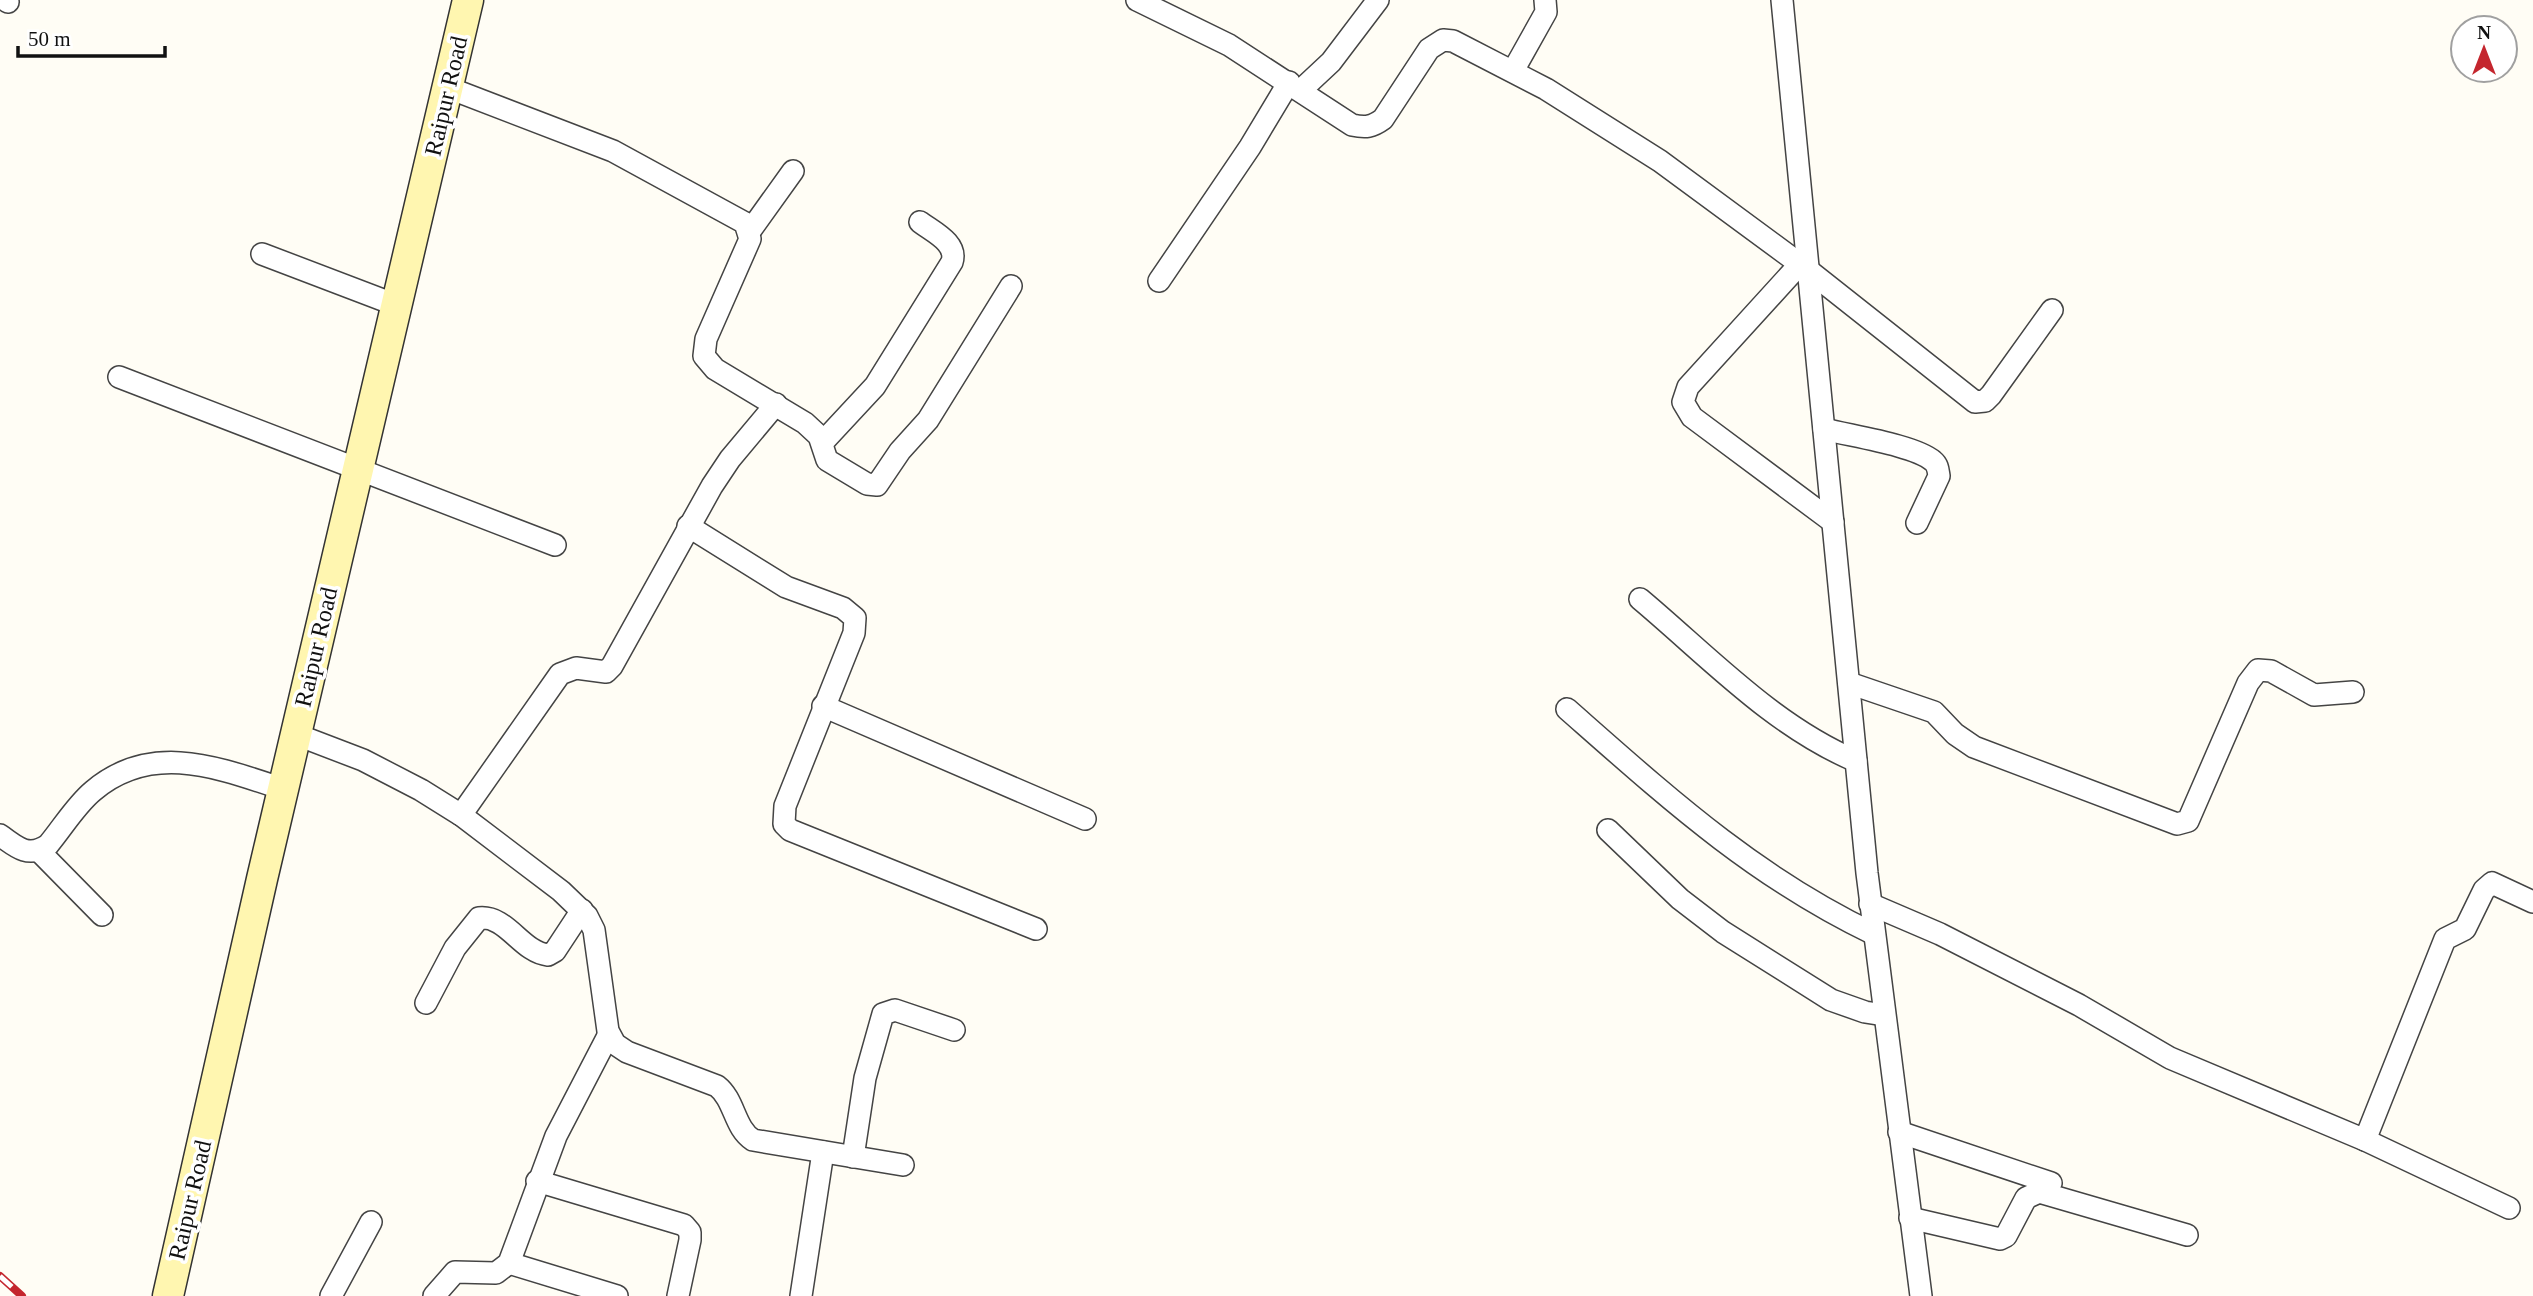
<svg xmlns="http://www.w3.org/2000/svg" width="2533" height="1296" font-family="'Times New Roman',serif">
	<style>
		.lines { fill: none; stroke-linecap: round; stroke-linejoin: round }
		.minor-casing { stroke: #444; stroke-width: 24 }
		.secondary-casing { stroke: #333; stroke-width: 33 }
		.minor { stroke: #fff; stroke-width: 21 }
		.secondary { stroke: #fff6b0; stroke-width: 30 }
		.rail-casing { stroke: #c4262e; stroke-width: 8 }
		.rail { stroke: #fff; stroke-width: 5; stroke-dasharray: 16; stroke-linecap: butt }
		.labels { text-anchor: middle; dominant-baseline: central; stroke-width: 7; stroke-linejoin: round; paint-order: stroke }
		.street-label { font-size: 24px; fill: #111; stroke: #fff }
	</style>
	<rect width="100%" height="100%" fill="#fffdf5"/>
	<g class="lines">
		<!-- minor casing -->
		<g class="minor-casing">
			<g id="minor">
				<path d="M5,0L8,2"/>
				<path d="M1137,0L1229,45L1352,125C1366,128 1372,127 1383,119L1429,49L1443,40L1453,41L1546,89L1660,161L1808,270L1975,402L1985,401L1991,395L2052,310"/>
				<path d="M1782,0L1867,873L1921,1296"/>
				<path d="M1513,71L1546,12L1545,0"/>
				<path d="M449,88L613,151L745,223L750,239L706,339L704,356L715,369L805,423L819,436L827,460L867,484L877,485L900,451L928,420L1011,286"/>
				<path d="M1301,90L1331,62L1378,0"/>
				<path d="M750,231L793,171"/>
				<path d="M262,254L396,305"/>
				<path d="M1800,264L1688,387L1683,402L1692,417L1833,522"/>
				<path d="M1159,281L1250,147L1289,82"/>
				<path d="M119,377L555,545"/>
				<path d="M1824,429C1850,436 1914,445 1933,461C1938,465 1938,470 1939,476L1917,523"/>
				<path d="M822,443L875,386L952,262C958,243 933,232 920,222"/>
				<path d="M688,526L786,587L843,608L855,618L854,633L785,806L784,824L790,830L1036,929"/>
				<path d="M1640,599C1708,656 1773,726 1856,761"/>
				<path d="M1849,683L1934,712L1955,734L1974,747L2177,824L2188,821L2248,683L2258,670L2271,671L2314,695L2353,692"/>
				<path d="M823,706L1085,819"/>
				<path d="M1567,709C1667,797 1753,876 1874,934"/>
				<path d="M295,734L363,760L421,790L461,815L561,891L587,916L594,930L608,1031L615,1044L627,1052L717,1086C735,1100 734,1128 753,1140L903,1165"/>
				<path d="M461,815L560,674L576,668L606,672L612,666L712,486L730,459L776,404"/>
				<path d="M1608,830L1680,899L1723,932L1831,1000L1865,1012L1884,1015"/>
				<path d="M0,835C17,848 29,858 48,845C63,827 76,805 93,791C152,741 219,768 283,789"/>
				<path d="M39,851L102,915"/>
				<path d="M1870,904L1940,934L2079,1005L2170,1058L2365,1140L2509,1208"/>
				<path d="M426,1003L455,948L479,918C507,915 521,952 548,955L555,951L582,910"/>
				<path d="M1899,1132L2051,1183"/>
				<path d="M2365,1140L2445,939L2465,929L2484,890L2492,883L2533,902"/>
				<path d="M853,1157L865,1078L883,1014L895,1010L954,1030"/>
				<path d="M537,1181L684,1225L690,1232V1240L678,1296"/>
				<path d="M1910,1218L2000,1239L2006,1236L2026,1198L2039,1192L2187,1235"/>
				<path d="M509,1263L617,1296"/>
				<path d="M331,1296L371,1222"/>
				<path d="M434,1296L455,1272L496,1273L509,1263L556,1136L609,1034"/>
				<path d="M801,1296L823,1152"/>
			</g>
		</g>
		<!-- secondary casing -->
		<g class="secondary-casing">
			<path id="secondary" d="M168,1296L262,879L468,0"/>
		</g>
		<!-- minor -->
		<use href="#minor" class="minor"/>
		<!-- secondary -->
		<use href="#secondary" class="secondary"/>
		<!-- rail casing -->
		<g class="rail-casing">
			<path id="rail" d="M0,1276L22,1296"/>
		</g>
		<!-- rail -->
		<use href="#rail" class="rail"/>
	</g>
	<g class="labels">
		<!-- street labels -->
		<g class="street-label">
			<text transform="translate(446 96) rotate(-77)">Raipur Road</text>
			<text transform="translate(316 647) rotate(-77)">Raipur Road</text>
			<text transform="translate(190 1200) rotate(-77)">Raipur Road</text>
		</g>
	</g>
	<!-- north arrow -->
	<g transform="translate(2484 49)"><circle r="33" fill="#ffffff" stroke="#a0a0a0" stroke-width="2"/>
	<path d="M0-5L12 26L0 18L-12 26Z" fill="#c4262e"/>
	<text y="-10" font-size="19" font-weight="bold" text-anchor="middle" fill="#111111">N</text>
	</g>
	<!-- scale -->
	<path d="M18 46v10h147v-10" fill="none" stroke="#111111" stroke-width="3.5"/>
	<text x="28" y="46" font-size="21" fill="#111111" stroke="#ffffff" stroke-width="5" paint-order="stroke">50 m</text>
</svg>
